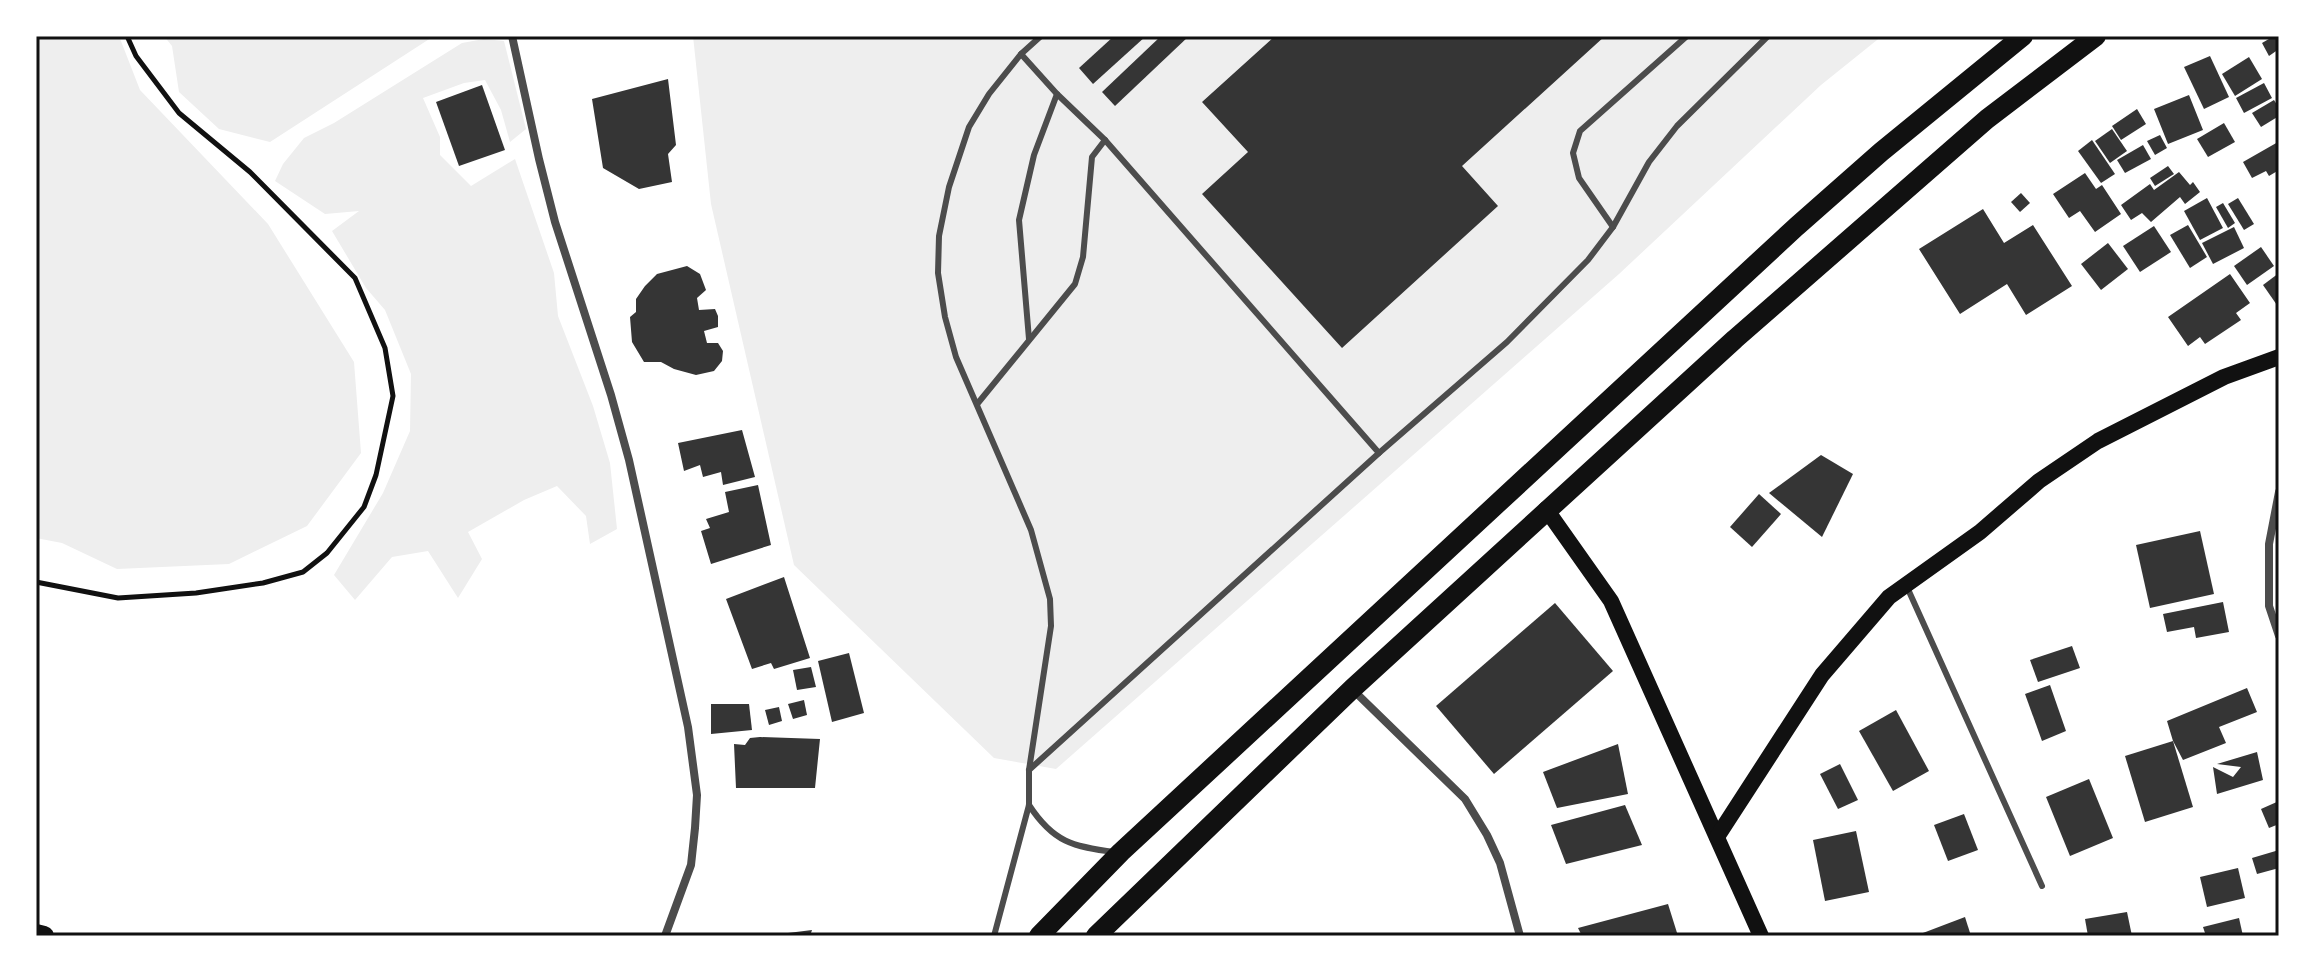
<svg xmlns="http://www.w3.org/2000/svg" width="2315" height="972" font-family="Jost,sans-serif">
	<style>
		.green { fill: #eee }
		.building { fill: #353535 }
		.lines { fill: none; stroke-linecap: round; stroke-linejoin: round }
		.path { stroke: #111; stroke-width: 5 }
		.service { stroke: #4c4c4c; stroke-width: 6 }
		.minor { stroke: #4c4c4c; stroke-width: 8 }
		.secondary { stroke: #111; stroke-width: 16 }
		.primary { stroke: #111; stroke-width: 20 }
		.neatline { fill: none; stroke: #111; stroke-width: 3 }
	</style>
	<rect width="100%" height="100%" fill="#fff"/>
	<!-- green -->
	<g class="green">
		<path d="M36,36H119L140,90L268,224L354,362L361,453L307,526L229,564L117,569L62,543L36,538Z"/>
		<path d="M164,36H434L270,142L219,129L179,92L172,46Z"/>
		<path d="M693,36H1882L1821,85L1619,274L1056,769L994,758L794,565L711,204Z"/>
		<path d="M484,39L504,41L526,129L510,142L501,110L485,80L464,83L423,98L440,137V155L471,186L515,159L554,273L558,316L593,406L610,463L617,529L590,544L586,516L557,486L524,500L468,532L482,559L458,598L428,551L392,557L355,600L334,575L383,493L410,431L411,374L385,310L366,288L332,231L359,211L325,214L275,181L283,164L304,138L334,123L462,43Z"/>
	</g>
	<!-- building -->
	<g class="building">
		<path d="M1114,36H1146L1093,84L1079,68Z"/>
		<path d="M1161,36H1189L1115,106L1102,92Z"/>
		<path d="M1275,36H1605L1462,166L1498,206L1342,348L1202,194L1248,152L1202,102Z"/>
		<path d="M2274,36H2279V49L2269,56L2262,43Z"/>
		<path d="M2210,56L2229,97L2204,109L2184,67Z"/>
		<path d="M2249,57L2262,79L2235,96L2222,74Z"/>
		<path d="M668,79L676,145L668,154L672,182L639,189L603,168L592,99Z"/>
		<path d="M2264,83L2272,98L2244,113L2236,98Z"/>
		<path d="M482,85L505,150L459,166L436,102Z"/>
		<path d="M2189,95L2203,130L2168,144L2154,109Z"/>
		<path d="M2274,100L2279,108V116L2261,127L2252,113Z"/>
		<path d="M2137,109L2146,124L2121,140L2112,126Z"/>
		<path d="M2224,123L2235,142L2208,157L2197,139Z"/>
		<path d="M2112,129L2127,151L2110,163L2095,141Z"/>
		<path d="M2160,135L2167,148L2155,155L2147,141Z"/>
		<path d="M2092,140L2115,174L2101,183L2078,151Z"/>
		<path d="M2278,142L2279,170L2269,176L2266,171L2252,178L2243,162Z"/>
		<path d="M2143,145L2151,159L2125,173L2117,160Z"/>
		<path d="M2168,166L2174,174L2155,186L2150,178Z"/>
		<path d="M2179,172L2190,185L2193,182L2200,192L2185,204L2180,197L2151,222L2142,213L2131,220L2121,205L2150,184L2154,190Z"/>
		<path d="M2085,173L2096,189L2102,185L2121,214L2095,232L2080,211L2069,218L2053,194Z"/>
		<path d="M2021,193L2030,203L2020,212L2011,202Z"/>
		<path d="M2207,198L2223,228L2200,240L2184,211Z"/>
		<path d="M2238,198L2254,224L2244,230L2228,204Z"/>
		<path d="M2223,203L2235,223L2228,228L2216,207Z"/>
		<path d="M1983,209L2004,243L2033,225L2072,286L2026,315L2007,284L1960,314L1919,249Z"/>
		<path d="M2188,225L2207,257L2190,268L2170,235Z"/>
		<path d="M2154,226L2171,252L2140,272L2123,246Z"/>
		<path d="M2234,227L2244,248L2213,264L2202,243Z"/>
		<path d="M2108,243L2128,269L2101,290L2081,264Z"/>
		<path d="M2261,247L2274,266L2247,285L2234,266Z"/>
		<path d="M687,266L700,274L706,290L697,298L699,310L715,309L718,316V327L704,331L707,343H718L723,351L722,361L714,371L696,375L674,369L661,362H644L632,342L630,317L636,312V299L645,286L657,274Z"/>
		<path d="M2279,273V308L2263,285Z"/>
		<path d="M2230,274L2250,303L2236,313L2241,320L2205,344L2200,337L2188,346L2168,317Z"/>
		<path d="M742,430L755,477L723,485L721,472L703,477L700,465L684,471L678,443Z"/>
		<path d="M1821,455L1853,474L1822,537L1769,493Z"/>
		<path d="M758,485L771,545L711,564L701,531L710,528L706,519L729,512L725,492Z"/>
		<path d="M1759,494L1781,514L1752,547L1730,527Z"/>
		<path d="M2200,531L2214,594L2150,608L2136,545Z"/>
		<path d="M784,577L810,658L774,669L771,663L752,669L726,599Z"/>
		<path d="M2223,602L2229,632L2196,638L2194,627L2167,632L2163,614Z"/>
		<path d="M1555,603L1613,671L1494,774L1436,706Z"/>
		<path d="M2072,646L2080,668L2038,682L2030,660Z"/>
		<path d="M849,653L864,713L832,722L818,661Z"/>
		<path d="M811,667L816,687L797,690L793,670Z"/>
		<path d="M2050,685L2066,731L2042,741L2025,694Z"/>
		<path d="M2247,688L2257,712L2219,727L2226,743L2183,760L2173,741L2167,721Z"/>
		<path d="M804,700L807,715L793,719L788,704Z"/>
		<path d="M711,704H749L752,730L711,734Z"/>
		<path d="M779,707L782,721L769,725L765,710Z"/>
		<path d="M1896,710L1929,771L1893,791L1859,731Z"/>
		<path d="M760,737L820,739L815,788H736L734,744L745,745L750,738Z"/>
		<path d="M2173,741L2193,807L2145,822L2125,756Z"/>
		<path d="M1618,744L1628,794L1557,808L1543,772Z"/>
		<path d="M2257,752L2263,780L2217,794L2213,767L2233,777L2241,767L2217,764Z"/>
		<path d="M1840,764L1858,800L1838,809L1820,774Z"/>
		<path d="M2089,779L2113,838L2070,856L2046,797Z"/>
		<path d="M2279,801V824L2269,828L2261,809Z"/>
		<path d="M1625,805L1642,845L1566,864L1551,825Z"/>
		<path d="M1964,814L1978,850L1948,861L1934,825Z"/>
		<path d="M1856,831L1869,892L1825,901L1813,840Z"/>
		<path d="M2279,850V868L2257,874L2252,858Z"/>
		<path d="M2238,868L2245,898L2207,907L2200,877Z"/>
		<path d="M1668,904L1678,936H1582L1578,928Z"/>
		<path d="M2127,912L2132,936H2088L2085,919Z"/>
		<path d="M1965,917L1971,936H1915Z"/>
		<path d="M2239,918L2243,936H2206L2203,927Z"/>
		<path d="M812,930L810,936H780V934Z"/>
	</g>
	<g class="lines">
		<!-- path -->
		<path class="path" d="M36,582L118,598L196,593L263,583L303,572L327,553L364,507L376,475L393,396L385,348L355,278L250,172L179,113L136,56L127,36"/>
		<!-- service -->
		<g class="service">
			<path d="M1021,54L1057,94L1105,140L1379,453L1029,770"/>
			<path d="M1613,227L1579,178L1573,153L1580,131L1687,36"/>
			<path d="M1029,339L1019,220L1034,155L1057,94"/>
			<path d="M978,403L1075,284L1083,257L1092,157L1105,140"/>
			<path d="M1379,453L1507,342L1588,260L1613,227L1649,162L1677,126L1768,36"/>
			<path d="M1907,587L2042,886"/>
			<path d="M1029,805C1053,842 1073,847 1115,852"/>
			<path d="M994,936L1029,805V770L1051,626L1050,599L1031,530L956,357L945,317L938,273L939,236L949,187L969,127L989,94L1021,54L1041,36"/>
		</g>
		<!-- minor -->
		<g class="minor">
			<path d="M512,36L539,159L555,222L611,395L629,460L688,727L697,795L695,828L691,865L665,936"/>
			<path d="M2279,492L2269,544V606L2279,636"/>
			<path d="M1352,689L1465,799L1487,835L1500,863L1520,936"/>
		</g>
		<!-- secondary -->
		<g class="secondary">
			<path d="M1546,509L1611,601L1761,936"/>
			<path d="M1717,837L1822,675L1889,597L1980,532L2039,481L2098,441L2224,377L2279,357"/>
		</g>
		<!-- primary -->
		<g class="primary">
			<path d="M36,934L44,936"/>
			<path d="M1039,936L1121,852L1796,227L1881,152L2023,36"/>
			<path d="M1096,936L1352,689L1735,339L1987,119L2096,36"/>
		</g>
	</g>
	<!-- border -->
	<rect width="2315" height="972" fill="none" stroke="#ffffff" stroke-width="76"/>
	<rect x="38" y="38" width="2239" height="896" class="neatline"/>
</svg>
